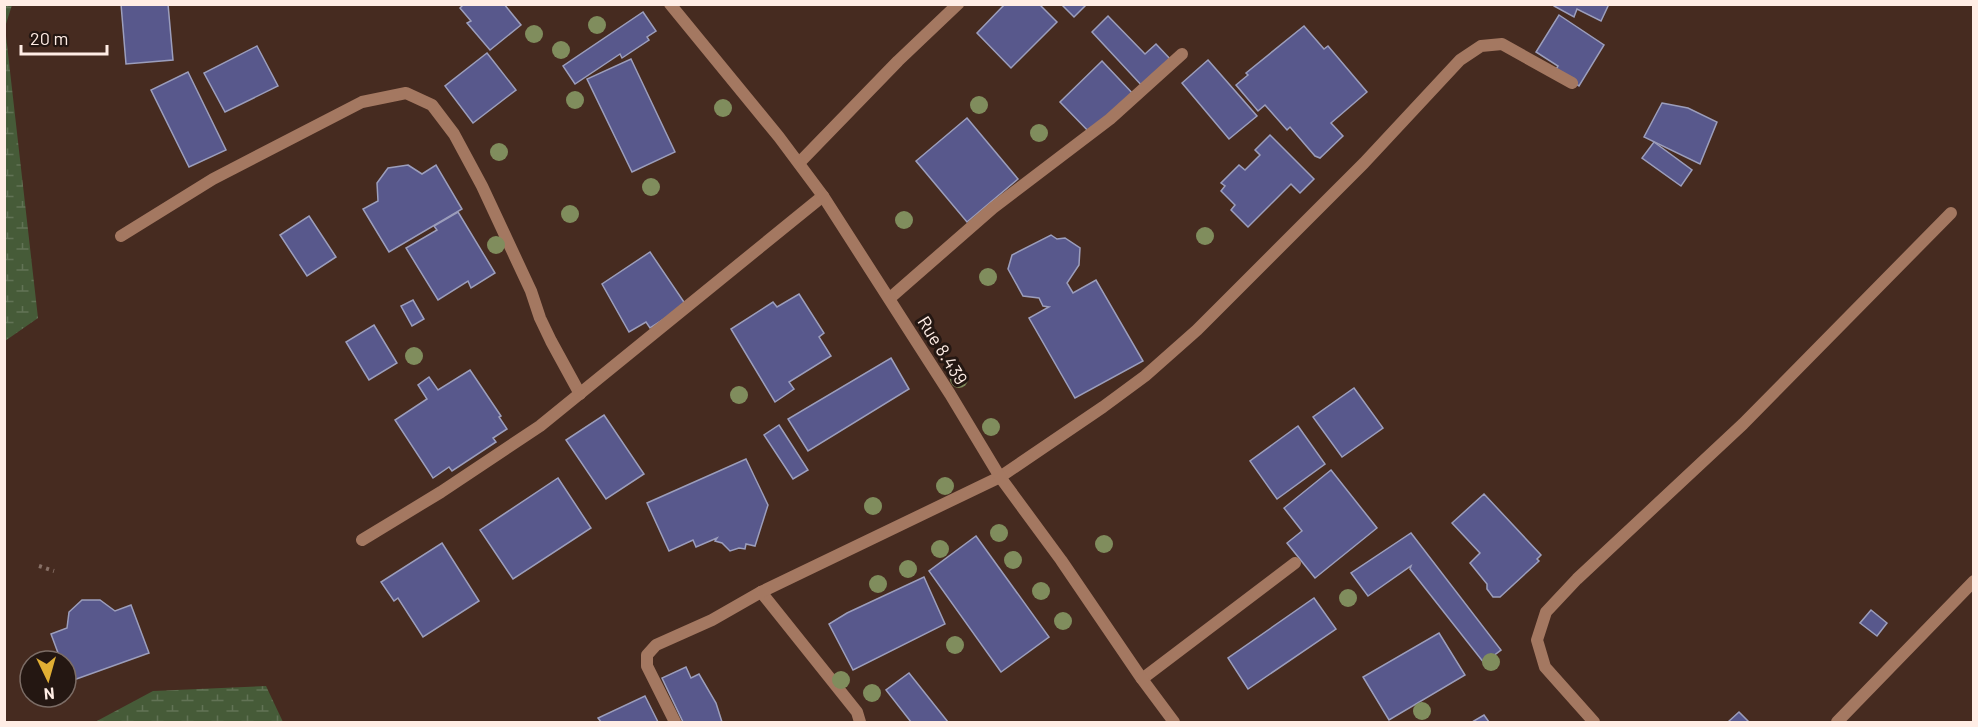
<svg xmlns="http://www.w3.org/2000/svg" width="1978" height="727" font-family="Barlow,sans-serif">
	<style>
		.wetland { fill: url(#wetland-marsh) }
		.building { fill: #58588c; stroke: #9c9ebc; stroke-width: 1.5 }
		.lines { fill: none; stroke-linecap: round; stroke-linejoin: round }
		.path { stroke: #887167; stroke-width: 4; stroke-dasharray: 3 4.5; stroke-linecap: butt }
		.minor { stroke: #a47861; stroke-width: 12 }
		.tertiary { stroke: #a47861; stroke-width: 12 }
		.tree { fill: #808d5d }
		.labels { text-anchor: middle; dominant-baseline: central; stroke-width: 6; stroke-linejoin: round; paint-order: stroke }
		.street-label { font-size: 18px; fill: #ffede5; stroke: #241712 }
	</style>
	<defs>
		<pattern id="wetland-marsh" width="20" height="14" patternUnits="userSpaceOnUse" patternTransform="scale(1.5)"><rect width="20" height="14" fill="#465b38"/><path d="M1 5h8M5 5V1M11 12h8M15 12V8" fill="none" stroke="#627355"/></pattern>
	</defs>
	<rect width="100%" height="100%" fill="#462b20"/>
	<!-- wetland -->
	<g class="wetland">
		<path d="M12,5L5,27L38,318L5,341L4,5Z"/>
		<path d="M266,686L283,722H95L153,691Z"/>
	</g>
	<!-- building -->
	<g class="building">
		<path d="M121,4H168L173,60L126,64Z"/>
		<path d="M464,4H504L521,25L490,50L467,23L471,21L460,8Z"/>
		<path d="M1005,4H1039L1057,22L1011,68L977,33Z"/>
		<path d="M1061,4H1087L1074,17Z"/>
		<path d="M1554,4H1609L1601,21L1577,9L1574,17L1554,6Z"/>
		<path d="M643,12L656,31L647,37L649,40L622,58L620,54L575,84L563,66Z"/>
		<path d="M1559,15L1604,45L1579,86L1555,71L1558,66L1536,52Z"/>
		<path d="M1108,16L1145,54L1156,44L1172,61L1144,88L1092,32Z"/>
		<path d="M1304,26L1324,49L1328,46L1367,92L1331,123L1343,136L1320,158L1315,156L1290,127L1287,130L1265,105L1258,111L1236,85L1248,75L1246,73Z"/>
		<path d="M257,46L278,86L225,112L204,73Z"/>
		<path d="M487,53L516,90L473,123L445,86Z"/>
		<path d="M631,59L675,152L632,172L587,79Z"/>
		<path d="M1208,60L1257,116L1229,139L1182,83Z"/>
		<path d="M1102,61L1136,97L1094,137L1060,102Z"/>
		<path d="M188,72L226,150L189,167L151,90Z"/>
		<path d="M1662,103L1688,108L1717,122L1700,164L1644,137Z"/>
		<path d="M967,118L1018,179L967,222L916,161Z"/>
		<path d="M1270,135L1314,179L1300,193L1291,184L1248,227L1231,210L1235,205L1221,191L1225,186L1221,183L1239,165L1245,170L1260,155L1255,150Z"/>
		<path d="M1654,142L1692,170L1681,186L1642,158Z"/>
		<path d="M408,165L422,174L436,165L462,209L389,252L363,209L378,201L377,183L388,168Z"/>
		<path d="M458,212L495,273L471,288L468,281L438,300L406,248L437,230L434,226Z"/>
		<path d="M309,216L336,257L307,276L280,235Z"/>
		<path d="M1051,235L1057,239L1065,238L1080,248L1079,265L1067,283L1073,293L1096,280L1143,361L1075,398L1029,318L1049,307L1043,306L1039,298L1023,296L1008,269L1012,255Z"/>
		<path d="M650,252L686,305L650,328L646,322L629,332L602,284Z"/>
		<path d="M799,294L824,333L819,337L831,356L789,382L794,389L775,402L731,329L773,302L777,307Z"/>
		<path d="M413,300L424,319L412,326L401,306Z"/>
		<path d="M374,325L397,363L369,380L346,342Z"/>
		<path d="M891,358L909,389L808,451L788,419Z"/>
		<path d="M470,370L501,416L499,417L507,429L493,438L496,442L452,471L449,467L433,478L395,420L427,399L418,385L429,377L438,390Z"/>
		<path d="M1354,388L1383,428L1342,457L1313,417Z"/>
		<path d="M604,415L644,474L606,499L566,440Z"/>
		<path d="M779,425L808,470L793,479L764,435Z"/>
		<path d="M1298,426L1325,464L1277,499L1250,461Z"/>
		<path d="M746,459L768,505L755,546L746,544L745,549L739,548L730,551L722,543L715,541L717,538L696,547L693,540L669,551L647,503Z"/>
		<path d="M1331,470L1377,528L1315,578L1287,543L1302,531L1284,508Z"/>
		<path d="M558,478L591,528L513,579L480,530Z"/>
		<path d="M1484,494L1541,555L1537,559L1539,561L1500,597H1493L1487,589V584L1470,563L1480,553L1452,523Z"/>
		<path d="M1411,533L1501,650L1484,663L1410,569L1411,566L1368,596L1351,573Z"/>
		<path d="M976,536L1049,637L1001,672L929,571Z"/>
		<path d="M442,543L479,601L423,637L398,598L394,601L381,582Z"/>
		<path d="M924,577L945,624L853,670L829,624L847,613Z"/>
		<path d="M1314,598L1336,629L1248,689L1228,658Z"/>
		<path d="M82,600H100L115,611L131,605L149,653L68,682L66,676V661H61L51,634L67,628L69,612Z"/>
		<path d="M1871,610L1887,623L1877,636L1860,623Z"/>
		<path d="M1439,633L1465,675L1389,720L1363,677Z"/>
		<path d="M686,667L691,678L699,674L716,703L722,722H683L662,678Z"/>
		<path d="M909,673L948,722H911L886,690Z"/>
		<path d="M645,696L658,722H601L598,718Z"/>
		<path d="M1739,712L1749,722H1728Z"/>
		<path d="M1484,715L1489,722H1472Z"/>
	</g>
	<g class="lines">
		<!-- path -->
		<path class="path" d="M39,566L54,571"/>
		<!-- minor -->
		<g class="minor">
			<path d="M799,163L898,61L958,4"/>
			<path d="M121,236L213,179L362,102L406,93L432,105L454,134L482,186L531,291L540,318L551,341L580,394"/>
			<path d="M890,298L993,208L1110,119L1182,54"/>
			<path d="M362,540L441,492L540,426L823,196"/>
			<path d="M761,592L857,712L860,722"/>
			<path d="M1142,679L1295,563"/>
			<path d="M675,722L647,666V655L656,645L712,620L761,592L1000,477L1103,407L1145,376L1197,330L1364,163L1460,60L1481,46L1502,44L1572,83"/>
			<path d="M1594,722L1545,667L1537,640L1546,612L1577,579L1743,424L1951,213"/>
			<path d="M1837,722L1974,581"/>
		</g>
		<!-- tertiary -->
		<path class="tertiary" d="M670,4L779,137L823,196L950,394L1000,477L1061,560L1142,679L1174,722"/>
	</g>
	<!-- trees -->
	<g class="tree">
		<circle cx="597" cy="25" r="9"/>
		<circle cx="534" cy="34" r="9"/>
		<circle cx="561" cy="50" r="9"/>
		<circle cx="575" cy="100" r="9"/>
		<circle cx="979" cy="105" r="9"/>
		<circle cx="723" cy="108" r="9"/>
		<circle cx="1039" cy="133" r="9"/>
		<circle cx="499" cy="152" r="9"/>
		<circle cx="651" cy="187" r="9"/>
		<circle cx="570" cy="214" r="9"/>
		<circle cx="904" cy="220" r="9"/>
		<circle cx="1205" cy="236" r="9"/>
		<circle cx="496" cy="245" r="9"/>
		<circle cx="988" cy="277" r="9"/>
		<circle cx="414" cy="356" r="9"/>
		<circle cx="959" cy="379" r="9"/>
		<circle cx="739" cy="395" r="9"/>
		<circle cx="991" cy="427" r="9"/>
		<circle cx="945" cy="486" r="9"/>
		<circle cx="873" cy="506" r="9"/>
		<circle cx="999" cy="533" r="9"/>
		<circle cx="1104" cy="544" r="9"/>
		<circle cx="940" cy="549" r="9"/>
		<circle cx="1013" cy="560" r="9"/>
		<circle cx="908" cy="569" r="9"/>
		<circle cx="878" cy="584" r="9"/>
		<circle cx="1041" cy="591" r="9"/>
		<circle cx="1348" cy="598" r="9"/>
		<circle cx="1063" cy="621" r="9"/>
		<circle cx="955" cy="645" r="9"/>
		<circle cx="1491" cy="662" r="9"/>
		<circle cx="841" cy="680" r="9"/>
		<circle cx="872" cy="693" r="9"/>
		<circle cx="1422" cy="711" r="9"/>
	</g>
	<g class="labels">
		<!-- street labels -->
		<g class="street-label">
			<text transform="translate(943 350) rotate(58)">Rue 8.439</text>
		</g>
	</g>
	<!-- border -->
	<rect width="1978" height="727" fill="none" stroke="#ffede5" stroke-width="12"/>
	<!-- north arrow -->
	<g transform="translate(48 679) rotate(175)"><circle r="28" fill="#241712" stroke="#7c6d66" stroke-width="1.5"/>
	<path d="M0-4.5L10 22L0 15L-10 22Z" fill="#e1af34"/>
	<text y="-9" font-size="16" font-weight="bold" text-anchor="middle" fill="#ffede5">N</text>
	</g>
	<!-- scale -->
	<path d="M21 45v9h86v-9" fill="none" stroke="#ffede5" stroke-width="3"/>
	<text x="30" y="45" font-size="18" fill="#ffede5" stroke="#241712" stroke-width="4.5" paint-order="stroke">20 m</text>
</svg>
